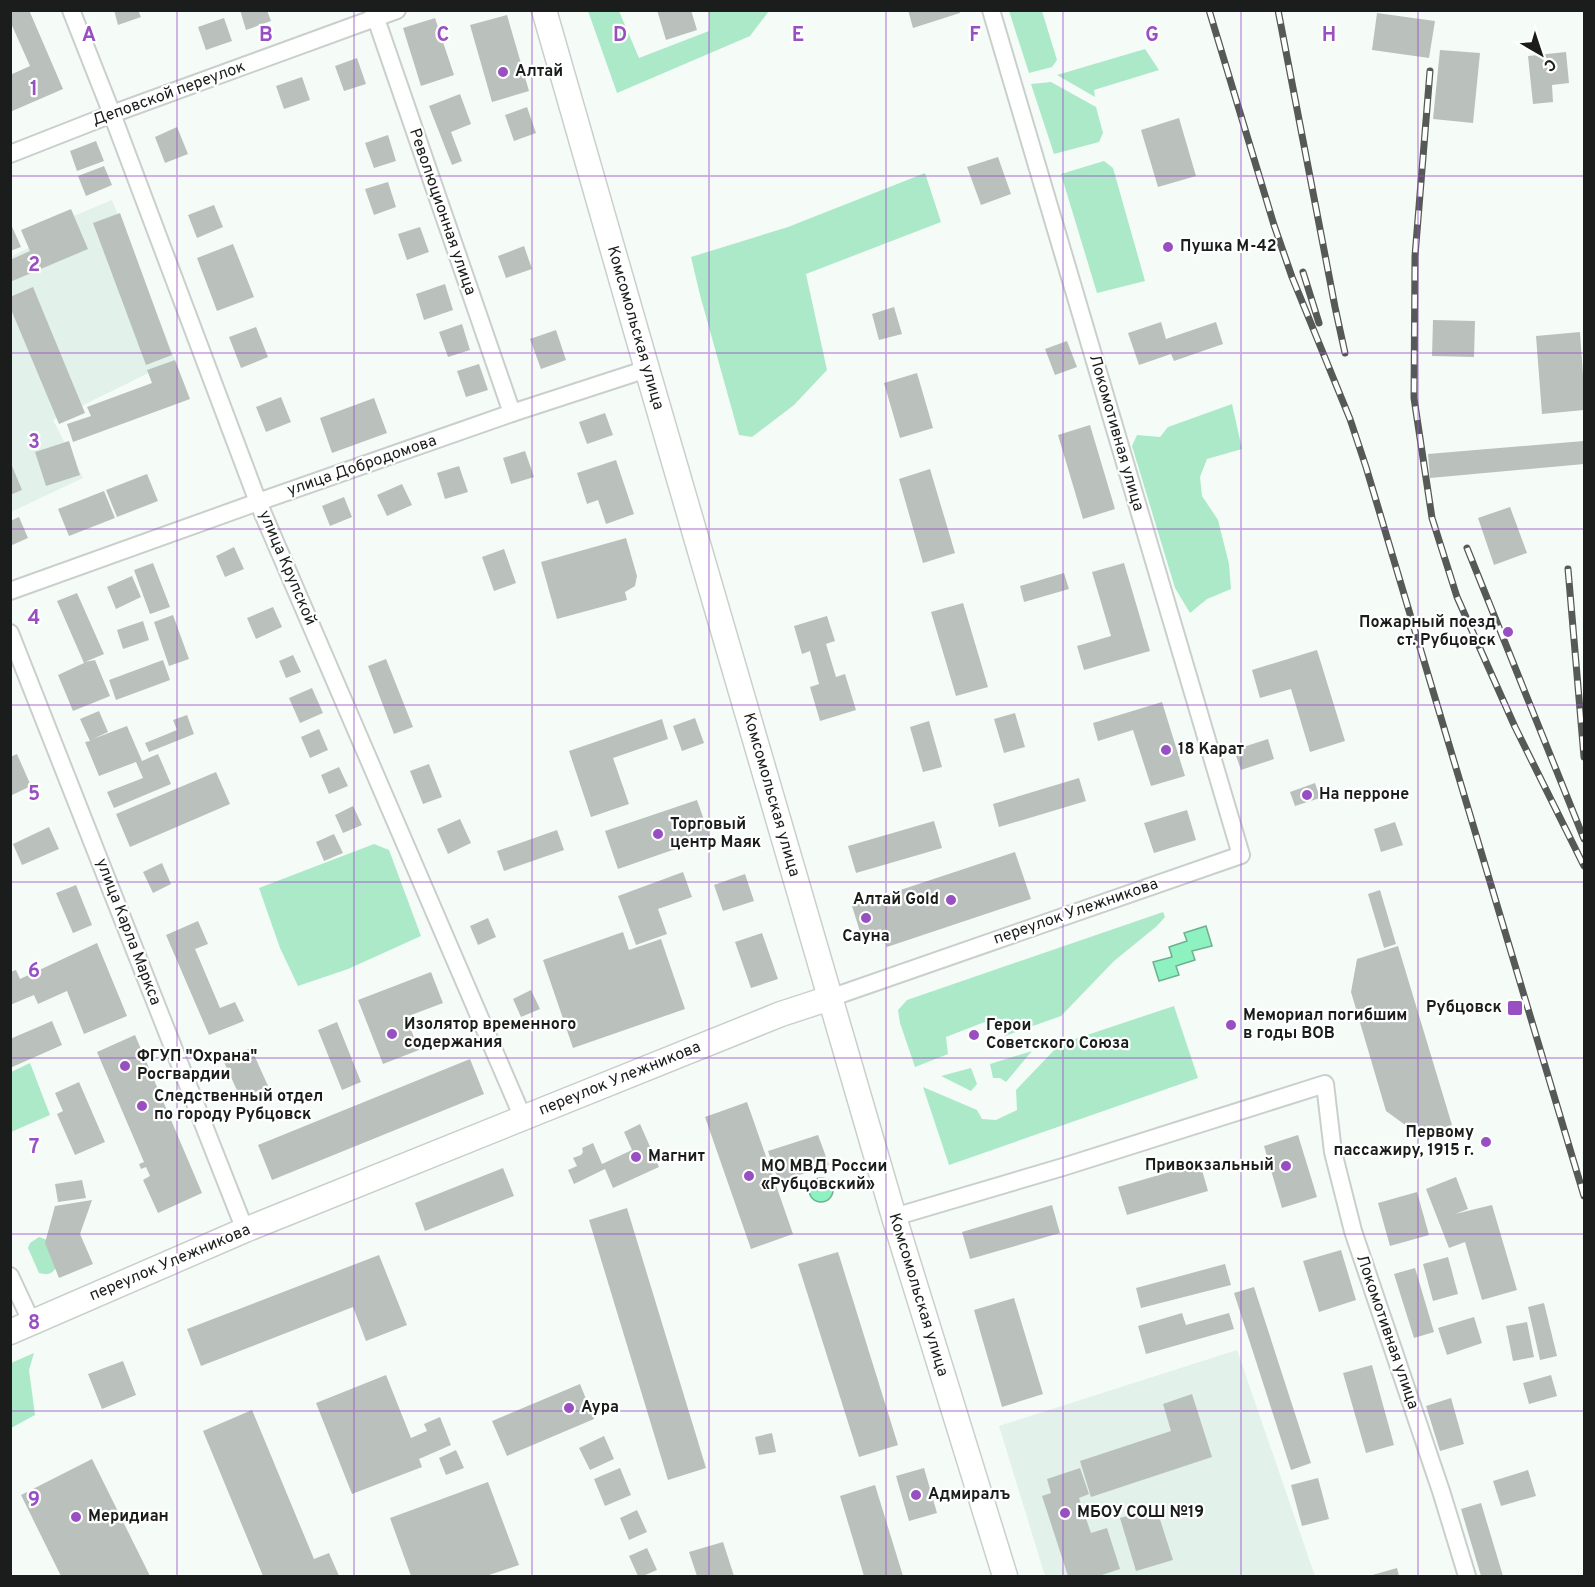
<svg xmlns="http://www.w3.org/2000/svg" width="1595" height="1587" font-family="Overpass,sans-serif">
	<style>
		.built { fill: #e2f1e9 }
		.green { fill: #abe9c8 }
		.water { fill: #8ef1c0; stroke: #6cb18f; stroke-width: 1.5 }
		.building { fill: #bac1bd }
		.lines { fill: none; stroke-linecap: round; stroke-linejoin: round }
		.street-casing { stroke: #c9d0cc; stroke-width: 20 }
		.secondary-casing { stroke: #c9d0cc; stroke-width: 27 }
		.street { stroke: #fff; stroke-width: 16 }
		.secondary { stroke: #fff; stroke-width: 24 }
		.rail-casing { stroke: #555957; stroke-width: 7 }
		.rail { stroke: #fff; stroke-width: 4.5; stroke-dasharray: 14; stroke-linecap: butt }
		.grid { fill: none; stroke: #984fc2; stroke-width: 1.5; stroke-opacity: 0.55 }
		.poi-dot { fill: #984fc2; stroke: #fff; stroke-width: 2 }
		.labels { text-anchor: middle; dominant-baseline: central; stroke-width: 4.5; stroke-linejoin: round; paint-order: stroke }
		.poi-label { font-size: 16px; font-weight: bold; fill: #1b1d1c; stroke: #fff; text-anchor: start }
		.street-label { font-size: 16px; fill: #1b1d1c; stroke: #fff }
		.grid-label { font-size: 20px; text-anchor: middle; font-weight: bold; fill: #984fc2; stroke: #fff; stroke-width: 4.5; stroke-linejoin: round; paint-order: stroke }
	</style>
	<rect width="100%" height="100%" fill="#f5fcf8"/>
	<!-- built -->
	<g class="built">
		<path d="M112,200L175,360L53,420L83,478L11,512L10,257L37,244L33,233Z"/>
		<path d="M1237,1350L1315,1576H1045L999,1426Z"/>
	</g>
	<!-- green -->
	<g class="green">
		<path d="M769,11L750,36L617,93L588,11H619L639,58L709,31V11Z"/>
		<path d="M1009,11H1042L1057,60L1052,67L1029,73Z"/>
		<path d="M1145,49L1159,70L1094,90L1095,97L1057,75Z"/>
		<path d="M1051,82L1096,107L1103,133L1099,142L1054,154L1031,84Z"/>
		<path d="M1104,161L1113,168L1145,281L1097,293L1061,174Z"/>
		<path d="M925,173L941,222L806,274L827,370L794,405L752,437L739,435L700,295L691,257L788,227Z"/>
		<path d="M1232,404L1242,449L1207,459L1200,477L1202,496L1218,520L1229,564L1231,589L1207,599L1190,613L1175,588L1132,446L1137,435L1160,437L1168,427Z"/>
		<path d="M374,844L389,850L421,936L348,969L298,986L280,948L259,888Z"/>
		<path d="M1163,912L1165,917L1157,926L1114,961L1061,1016L1005,1036L995,1018L946,1037L948,1054L915,1067L900,1023L898,1010L907,1000Z"/>
		<path d="M1174,1006L1198,1078L949,1165L923,1087L977,1110L982,1119L996,1120L1017,1110L1016,1090L1060,1044Z"/>
		<path d="M1032,1051L1006,1082L1000,1078H993L990,1064Z"/>
		<path d="M30,1063L50,1115L11,1132V1072Z"/>
		<path d="M971,1068L977,1084L971,1091L941,1076Z"/>
		<path d="M39,1237L47,1240L56,1268C51,1275 46,1275 39,1273L28,1248L30,1243Z"/>
		<path d="M34,1353L29,1370L35,1415L11,1428V1363Z"/>
	</g>
	<!-- water -->
	<g class="water">
		<path d="M1206,926L1212,946L1192,951L1195,960L1176,966L1179,975L1159,981L1153,962L1172,957L1169,947L1187,941L1184,933Z"/>
		<circle cx="821" cy="1190" r="12"/>
	</g>
	<!-- building -->
	<g class="building">
		<path d="M10,10H29L63,89L10,112V75L30,66L10,21Z"/>
		<path d="M114,10H138L141,17L118,25Z"/>
		<path d="M240,10H267L271,21L246,30Z"/>
		<path d="M657,10H691L697,30L666,40Z"/>
		<path d="M908,10H959L960,13L913,28Z"/>
		<path d="M1377,13L1435,21L1429,58L1372,50Z"/>
		<path d="M507,15L529,91L492,102L470,25Z"/>
		<path d="M224,18L232,41L206,50L198,27Z"/>
		<path d="M435,18L454,75L421,86L403,28Z"/>
		<path d="M1440,50L1480,53L1473,123L1433,119Z"/>
		<path d="M1566,52L1569,83L1552,85L1553,102L1533,104L1528,56Z"/>
		<path d="M357,58L366,84L344,91L335,66Z"/>
		<path d="M302,77L310,100L284,109L276,86Z"/>
		<path d="M460,94L471,124L451,132L462,161L452,165L429,106Z"/>
		<path d="M527,107L536,133L514,141L505,115Z"/>
		<path d="M1179,118L1196,176L1158,187L1141,130Z"/>
		<path d="M177,127L188,154L165,163L155,137Z"/>
		<path d="M388,135L396,161L374,168L365,143Z"/>
		<path d="M96,141L104,161L77,171L70,151Z"/>
		<path d="M998,157L1011,194L981,205L967,167Z"/>
		<path d="M104,166L112,185L86,196L78,176Z"/>
		<path d="M388,182L396,207L374,215L365,189Z"/>
		<path d="M214,205L223,227L197,238L188,215Z"/>
		<path d="M71,209L88,249L10,282V260L30,251L21,230Z"/>
		<path d="M120,213L172,355L146,365L93,223Z"/>
		<path d="M10,222L21,247L10,251Z"/>
		<path d="M420,227L429,252L407,260L398,234Z"/>
		<path d="M233,244L254,297L217,311L197,258Z"/>
		<path d="M524,246L532,269L506,278L498,256Z"/>
		<path d="M445,284L453,310L424,320L416,294Z"/>
		<path d="M33,287L85,413L59,424L10,307V297Z"/>
		<path d="M894,307L902,334L879,340L872,314Z"/>
		<path d="M1433,320L1475,321L1474,357L1432,356Z"/>
		<path d="M1161,322L1166,339L1216,322L1223,344L1174,361L1171,354L1139,365L1128,333Z"/>
		<path d="M462,324L470,350L448,357L439,332Z"/>
		<path d="M256,327L268,357L241,368L229,337Z"/>
		<path d="M556,330L566,360L541,369L530,339Z"/>
		<path d="M1580,332L1584,390V410L1542,414L1536,336Z"/>
		<path d="M1067,341L1077,367L1055,375L1045,349Z"/>
		<path d="M175,360L190,399L73,442L67,424L91,416L87,407L152,383L147,370Z"/>
		<path d="M479,364L488,390L466,397L457,371Z"/>
		<path d="M917,373L933,428L900,438L884,383Z"/>
		<path d="M281,397L291,422L266,432L256,407Z"/>
		<path d="M374,398L387,433L332,453L320,418Z"/>
		<path d="M605,413L613,435L587,444L579,422Z"/>
		<path d="M1090,425L1115,509L1083,519L1058,435Z"/>
		<path d="M69,441L80,475L46,486L35,452Z"/>
		<path d="M1584,441V464L1430,478L1428,454Z"/>
		<path d="M525,451L534,477L511,484L503,458Z"/>
		<path d="M616,460L634,514L606,524L598,500L587,504L577,473Z"/>
		<path d="M10,461L22,490L10,495Z"/>
		<path d="M459,466L468,492L445,499L437,473Z"/>
		<path d="M930,469L955,553L923,563L899,479Z"/>
		<path d="M147,474L158,501L117,517L106,490Z"/>
		<path d="M402,484L412,505L387,516L377,495Z"/>
		<path d="M104,491L115,518L69,536L58,509Z"/>
		<path d="M344,497L352,517L330,526L322,506Z"/>
		<path d="M1510,507L1527,553L1494,565L1478,518Z"/>
		<path d="M19,517L28,538L10,546V521Z"/>
		<path d="M626,538L637,576L635,586L625,592L627,600L557,619L541,562Z"/>
		<path d="M234,547L244,569L225,577L216,556Z"/>
		<path d="M504,549L516,583L494,591L482,557Z"/>
		<path d="M153,563L170,607L150,614L134,570Z"/>
		<path d="M1124,563L1150,651L1084,670L1077,646L1111,636L1092,572Z"/>
		<path d="M1064,573L1069,589L1024,602L1020,586Z"/>
		<path d="M132,576L141,597L116,609L107,587Z"/>
		<path d="M77,593L104,654L85,662L95,660L110,696L73,711L58,675L84,663L57,601Z"/>
		<path d="M963,603L988,687L956,696L931,612Z"/>
		<path d="M273,607L282,627L256,639L247,618Z"/>
		<path d="M173,615L189,659L169,666L154,622Z"/>
		<path d="M827,616L835,641L826,644L836,677L845,674L856,710L820,721L810,687L819,684L810,651L802,654L794,626Z"/>
		<path d="M143,621L149,640L123,649L117,630Z"/>
		<path d="M1317,650L1345,741L1310,752L1291,689L1260,698L1252,670Z"/>
		<path d="M293,655L301,672L286,678L279,661Z"/>
		<path d="M386,659L413,727L394,734L368,666Z"/>
		<path d="M163,660L170,680L116,700L109,680Z"/>
		<path d="M312,688L323,713L300,723L289,698Z"/>
		<path d="M1162,702L1185,776L1151,786L1133,730L1098,741L1093,723Z"/>
		<path d="M99,711L108,732L93,739L127,726L142,761L158,754L171,784L114,808L107,792L143,778L136,762L99,776L85,742L90,741L80,719Z"/>
		<path d="M1015,713L1025,747L1004,753L994,719Z"/>
		<path d="M187,715L194,734L149,752L145,743L177,730L173,720Z"/>
		<path d="M695,718L704,743L682,751L673,726Z"/>
		<path d="M662,719L668,739L613,758L629,804L591,817L569,751Z"/>
		<path d="M929,721L942,767L923,772L910,727Z"/>
		<path d="M319,729L328,750L310,758L301,737Z"/>
		<path d="M1268,739L1274,759L1241,770L1234,750Z"/>
		<path d="M17,754L31,786L10,796V757Z"/>
		<path d="M429,764L442,797L423,804L410,771Z"/>
		<path d="M339,767L348,786L329,794L321,775Z"/>
		<path d="M216,772L230,804L130,847L116,814Z"/>
		<path d="M1079,778L1086,801L999,827L993,804Z"/>
		<path d="M1315,783L1320,798L1295,806L1290,792Z"/>
		<path d="M697,800L710,837L618,869L605,831Z"/>
		<path d="M353,806L362,825L343,833L335,815Z"/>
		<path d="M1187,810L1196,840L1154,853L1144,823Z"/>
		<path d="M460,819L471,843L448,854L437,829Z"/>
		<path d="M934,821L942,848L856,873L848,846Z"/>
		<path d="M1395,822L1403,845L1381,852L1374,829Z"/>
		<path d="M49,827L59,849L22,865L13,844Z"/>
		<path d="M557,830L564,850L504,871L497,851Z"/>
		<path d="M334,834L343,853L324,861L316,842Z"/>
		<path d="M1015,852L1031,899L887,947L881,929L861,935L852,906Z"/>
		<path d="M162,863L171,884L153,893L143,872Z"/>
		<path d="M683,872L692,897L658,909L667,934L636,945L618,896Z"/>
		<path d="M745,874L754,901L723,911L714,885Z"/>
		<path d="M76,885L92,925L73,933L56,893Z"/>
		<path d="M1380,890L1396,944L1384,948L1368,894Z"/>
		<path d="M488,918L496,937L478,945L470,926Z"/>
		<path d="M198,921L208,944L195,949L220,1008L235,1002L244,1021L209,1035L166,935Z"/>
		<path d="M623,932L629,950L661,939L685,1009L573,1048L543,960Z"/>
		<path d="M762,933L778,979L751,988L735,942Z"/>
		<path d="M97,943L127,1016L84,1034L67,991L38,1004L34,995L10,1005V972L16,970L20,979Z"/>
		<path d="M1398,946L1452,1125L1419,1135L1386,1111L1351,992L1357,959Z"/>
		<path d="M431,972L443,1003L406,1017L419,1050L383,1064L358,1000Z"/>
		<path d="M531,990L540,1009L521,1017L513,999Z"/>
		<path d="M52,1021L62,1045L10,1068V1039Z"/>
		<path d="M337,1022L361,1082L342,1090L318,1030Z"/>
		<path d="M135,1035L202,1193L158,1213L143,1180L150,1176L146,1167L141,1169L139,1164L144,1162L97,1052Z"/>
		<path d="M251,1048L268,1086L241,1099L223,1060Z"/>
		<path d="M470,1059L484,1094L272,1180L258,1145Z"/>
		<path d="M79,1082L105,1142L75,1155L57,1114L63,1111L55,1093Z"/>
		<path d="M747,1102L793,1234L751,1249L705,1117Z"/>
		<path d="M640,1124L659,1167L613,1188L605,1169L574,1184L568,1170L577,1166L573,1158L581,1155L583,1152L582,1148L593,1143L602,1164L632,1150L624,1132Z"/>
		<path d="M818,1135L829,1165L779,1182L768,1151Z"/>
		<path d="M1298,1135L1317,1197L1282,1208L1264,1146Z"/>
		<path d="M1200,1163L1208,1191L1127,1215L1118,1187Z"/>
		<path d="M503,1168L514,1196L425,1231L415,1203Z"/>
		<path d="M1456,1177L1468,1209L1455,1214L1492,1205L1517,1290L1482,1300L1465,1242L1449,1248L1426,1189Z"/>
		<path d="M82,1180L86,1198L58,1202L55,1184Z"/>
		<path d="M1417,1192L1429,1235L1390,1246L1378,1203Z"/>
		<path d="M92,1200L80,1234L93,1264L59,1278L45,1243L55,1206Z"/>
		<path d="M1052,1205L1060,1233L970,1259L962,1232Z"/>
		<path d="M627,1208L706,1468L668,1480L589,1220Z"/>
		<path d="M1341,1250L1356,1300L1319,1312L1303,1261Z"/>
		<path d="M838,1252L898,1445L859,1457L798,1264Z"/>
		<path d="M379,1255L407,1325L366,1341L353,1307L201,1366L187,1329Z"/>
		<path d="M1448,1257L1458,1294L1433,1301L1423,1264Z"/>
		<path d="M1225,1264L1231,1285L1141,1308L1136,1288Z"/>
		<path d="M1415,1268L1434,1332L1414,1338L1394,1274Z"/>
		<path d="M1254,1287L1311,1463L1291,1470L1234,1293Z"/>
		<path d="M1014,1298L1043,1394L1002,1407L974,1310Z"/>
		<path d="M1544,1303L1557,1356L1540,1360L1528,1307Z"/>
		<path d="M1182,1313L1186,1325L1229,1313L1234,1329L1146,1354L1138,1326Z"/>
		<path d="M1474,1317L1482,1343L1447,1355L1438,1328Z"/>
		<path d="M1527,1322L1534,1357L1513,1361L1506,1326Z"/>
		<path d="M123,1361L136,1395L102,1409L88,1374Z"/>
		<path d="M1372,1365L1394,1445L1366,1453L1343,1373Z"/>
		<path d="M386,1375L411,1438L427,1431L424,1424L440,1417L451,1445L419,1459L422,1467L352,1494L316,1403Z"/>
		<path d="M1551,1375L1557,1396L1529,1404L1523,1383Z"/>
		<path d="M580,1384L594,1419L507,1456L492,1421Z"/>
		<path d="M1192,1394L1212,1457L1091,1497L1080,1461L1171,1431L1163,1404Z"/>
		<path d="M1451,1398L1464,1444L1440,1451L1426,1406Z"/>
		<path d="M252,1410L314,1559L329,1553L339,1576H263L203,1431Z"/>
		<path d="M772,1433L776,1452L759,1455L755,1437Z"/>
		<path d="M604,1436L614,1459L590,1470L579,1448Z"/>
		<path d="M456,1450L464,1468L446,1475L439,1458Z"/>
		<path d="M92,1459L150,1576H61L21,1495Z"/>
		<path d="M620,1468L631,1495L605,1506L594,1479Z"/>
		<path d="M924,1468L937,1513L909,1521L896,1476Z"/>
		<path d="M1080,1468L1089,1494L1079,1498L1091,1533L1107,1528L1120,1569L1102,1575L1103,1576H1068L1042,1496L1051,1493L1047,1479Z"/>
		<path d="M1528,1470L1536,1496L1501,1506L1493,1481Z"/>
		<path d="M1318,1478L1329,1519L1302,1526L1291,1485Z"/>
		<path d="M488,1482L519,1565L486,1576H411L390,1518Z"/>
		<path d="M875,1485L903,1576H864L840,1496Z"/>
		<path d="M1481,1503L1503,1576H1481L1461,1509Z"/>
		<path d="M1156,1507L1173,1560L1136,1571L1120,1518Z"/>
		<path d="M637,1510L647,1532L629,1540L620,1518Z"/>
		<path d="M723,1542L734,1576H697L689,1552Z"/>
		<path d="M647,1548L657,1570L643,1576H638L629,1556Z"/>
		<path d="M1397,1568L1399,1576H1369Z"/>
	</g>
	<g class="lines">
		<!-- street casing -->
		<g class="street-casing">
			<g id="street">
				<path d="M71,10L112,114L258,502L523,1118"/>
				<path d="M373,10L512,413"/>
				<path d="M10,154L112,114L397,10"/>
				<path d="M10,591L258,502L512,413L647,369"/>
				<path d="M10,633L245,1230"/>
				<path d="M830,998L1241,855L991,10"/>
				<path d="M894,1217L1063,1167L1325,1084L1333,1152L1353,1231L1441,1491L1467,1576"/>
				<path d="M10,1276L32,1323"/>
			</g>
		</g>
		<!-- secondary casing -->
		<g class="secondary-casing">
			<g id="secondary">
				<path d="M544,10L647,369L894,1217L1005,1576"/>
				<path d="M10,1332L245,1230L781,1014L830,998"/>
			</g>
		</g>
		<!-- street -->
		<use href="#street" class="street"/>
		<!-- secondary -->
		<use href="#secondary" class="secondary"/>
		<!-- rail casing -->
		<g class="rail-casing">
			<g id="rail">
				<path d="M1209,10L1274,225L1292,277L1350,419L1366,467L1584,1196"/>
				<path d="M1278,10L1335,307L1345,353"/>
				<path d="M1430,71L1415,256L1414,398L1432,518L1457,597L1515,727L1584,866"/>
				<path d="M1303,272L1319,323"/>
				<path d="M1467,548L1584,839"/>
				<path d="M1568,569L1584,757"/>
			</g>
		</g>
		<!-- rail -->
		<use href="#rail" class="rail"/>
	</g>
	<!-- grid -->
	<path class="grid" d="M177,10V1576M354,10V1576M532,10V1576M709,10V1576M886,10V1576M1063,10V1576M1241,10V1576M1418,10V1576M10,176H1584M10,353H1584M10,529H1584M10,705H1584M10,882H1584M10,1058H1584M10,1234H1584M10,1411H1584"/>
	<!-- markers -->
	<g class="poi-dot">
		<circle cx="503" cy="72" r="6"/>
		<circle cx="1168" cy="247" r="6"/>
		<circle cx="1508" cy="632" r="6"/>
		<circle cx="1166" cy="750" r="6"/>
		<circle cx="1307" cy="795" r="6"/>
		<circle cx="658" cy="834" r="6"/>
		<circle cx="951" cy="900" r="6"/>
		<circle cx="866" cy="918" r="6"/>
		<rect x="1507" y="1000" width="16" height="16" rx="3"/>
		<circle cx="1231" cy="1025" r="6"/>
		<circle cx="392" cy="1034" r="6"/>
		<circle cx="974" cy="1035" r="6"/>
		<circle cx="125" cy="1066" r="6"/>
		<circle cx="142" cy="1106" r="6"/>
		<circle cx="1486" cy="1142" r="6"/>
		<circle cx="636" cy="1157" r="6"/>
		<circle cx="1286" cy="1166" r="6"/>
		<circle cx="749" cy="1176" r="6"/>
		<circle cx="569" cy="1408" r="6"/>
		<circle cx="916" cy="1495" r="6"/>
		<circle cx="1065" cy="1513" r="6"/>
		<circle cx="76" cy="1517" r="6"/>
	</g>
	<g class="labels">
		<!-- poi labels -->
		<g class="poi-label">
			<text x="515" y="72">Алтай</text>
			<text x="1180" y="247">Пушка М-42</text>
			<text x="1496" y="623" text-anchor="end">Пожарный поезд<tspan x="1496" dy="18">ст. Рубцовск</tspan></text>
			<text x="1178" y="750">18 Карат</text>
			<text x="1319" y="795">На перроне</text>
			<text x="670" y="825">Торговый<tspan x="670" dy="18">центр Маяк</tspan></text>
			<text x="939" y="900" text-anchor="end">Алтай Gold</text>
			<text x="866" y="937" text-anchor="middle">Сауна</text>
			<text x="1502" y="1008" text-anchor="end">Рубцовск</text>
			<text x="1243" y="1016">Мемориал погибшим<tspan x="1243" dy="18">в годы ВОВ</tspan></text>
			<text x="404" y="1025">Изолятор временного<tspan x="404" dy="18">содержания</tspan></text>
			<text x="986" y="1026">Герои<tspan x="986" dy="18">Советского Союза</tspan></text>
			<text x="137" y="1057">ФГУП "Охрана"<tspan x="137" dy="18">Росгвардии</tspan></text>
			<text x="154" y="1097">Следственный отдел<tspan x="154" dy="18">по городу Рубцовск</tspan></text>
			<text x="1474" y="1133" text-anchor="end">Первому<tspan x="1474" dy="18">пассажиру, 1915 г.</tspan></text>
			<text x="648" y="1157">Магнит</text>
			<text x="1274" y="1166" text-anchor="end">Привокзальный</text>
			<text x="761" y="1167">МО МВД России<tspan x="761" dy="18">«Рубцовский»</tspan></text>
			<text x="581" y="1408">Аура</text>
			<text x="928" y="1495">Адмиралъ</text>
			<text x="1077" y="1513">МБОУ СОШ №19</text>
			<text x="88" y="1517">Меридиан</text>
		</g>
		<!-- street labels -->
		<g class="street-label">
			<text transform="translate(169 94) rotate(-20)">Деповской переулок</text>
			<text transform="translate(442 212) rotate(71)">Революционная улица</text>
			<text transform="translate(635 328) rotate(74)">Комсомольская улица</text>
			<text transform="translate(1116 433) rotate(74)">Локомотивная улица</text>
			<text transform="translate(362 466) rotate(-19)">улица Добродомова</text>
			<text transform="translate(287 568) rotate(67)">улица Крупской</text>
			<text transform="translate(771 795) rotate(74)">Комсомольская улица</text>
			<text transform="translate(1076 912) rotate(-19)">переулок Улежникова</text>
			<text transform="translate(128 932) rotate(69)">улица Карла Маркса</text>
			<text transform="translate(620 1079) rotate(-22)">переулок Улежникова</text>
			<text transform="translate(170 1263) rotate(-23)">переулок Улежникова</text>
			<text transform="translate(918 1295) rotate(73)">Комсомольская улица</text>
			<text transform="translate(1387 1332) rotate(71)">Локомотивная улица</text>
		</g>
	</g>
	<g class="grid-label">
		<text x="89" y="41">A</text>
		<text x="266" y="41">B</text>
		<text x="443" y="41">C</text>
		<text x="620" y="41">D</text>
		<text x="798" y="41">E</text>
		<text x="975" y="41">F</text>
		<text x="1152" y="41">G</text>
		<text x="1329" y="41">H</text>
		<text x="34" y="95">1</text>
		<text x="34" y="271">2</text>
		<text x="34" y="448">3</text>
		<text x="34" y="624">4</text>
		<text x="34" y="800">5</text>
		<text x="34" y="977">6</text>
		<text x="34" y="1153">7</text>
		<text x="34" y="1329">8</text>
		<text x="34" y="1506">9</text>
	</g>
	<!-- border -->
	<rect width="1595" height="1587" fill="none" stroke="#1b1d1c" stroke-width="24"/>
	<!-- north arrow -->
	<g transform="translate(1541 54) rotate(141)" stroke="#ffffff" stroke-width="4.5" paint-order="stroke">
	<path d="M0-4.5L10 22L0 15L-10 22Z" fill="#1b1d1c"/>
	<text y="-9" font-size="16" font-weight="bold" text-anchor="middle" fill="#1b1d1c">С</text>
	</g>
</svg>
